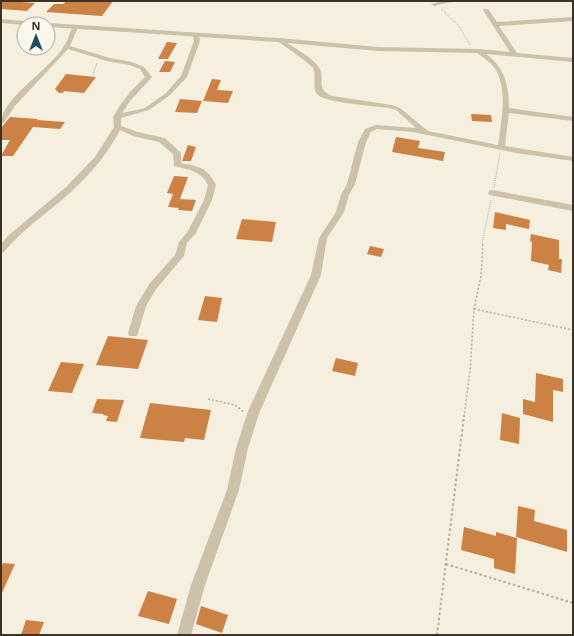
<svg xmlns="http://www.w3.org/2000/svg" width="574" height="636" font-family="'Open Sans',sans-serif">
	<style>
		.building { fill: #cc8145 }
		.lines { fill: none; stroke-linecap: round; stroke-linejoin: round }
		.path-far2 { stroke: #baac94; stroke-width: 1; stroke-dasharray: 1 1; stroke-linecap: butt }
		.path-far1 { stroke: #baac94; stroke-width: 1.5; stroke-dasharray: 2 2; stroke-linecap: butt }
		.path { stroke: #baac94; stroke-width: 2; stroke-dasharray: 2.5 2.5; stroke-linecap: butt }
		.minor { fill: #cec1aa; fill-rule: evenodd }
		.tertiary { fill: #cec1aa; fill-rule: evenodd }
	</style>
	<rect width="100%" height="100%" fill="#f4efdf"/>
	<!-- building -->
	<g class="building">
		<path d="M1,1H8L35,3L27,11L1,9Z"/>
		<path d="M66,1H113L102,16L46,12L54,4H63Z"/>
		<path d="M167,42L177,43L168,59H158Z"/>
		<path d="M165,61L175,62L170,72H159Z"/>
		<path d="M66,74L75,75L96,77L84,93L64,91L63,93H59L55,89Z"/>
		<path d="M212,79L221,80L217,90L233,91L228,103L203,101Z"/>
		<path d="M180,99L202,101L197,113L175,112Z"/>
		<path d="M471,114L491,115L492,122L472,121Z"/>
		<path d="M10,117L38,119L37,120L65,122L60,129L33,127L13,156H1L10,140H1V128Z"/>
		<path d="M396,137L420,141L418,148L445,152L443,161L392,152Z"/>
		<path d="M188,145L196,147L191,161H182Z"/>
		<path d="M174,176L188,177L180,199L196,200L192,211L178,210L179,208L168,207L173,194L167,193Z"/>
		<path d="M495,212L530,220L529,229L506,224V230L493,228Z"/>
		<path d="M242,219L276,222L272,242L236,239Z"/>
		<path d="M531,234L559,240V259H562L561,273L548,270L549,265L531,261L532,242L530,241Z"/>
		<path d="M370,246L384,249L381,257L367,254Z"/>
		<path d="M205,296L222,298L217,322L198,320Z"/>
		<path d="M108,336L148,340L138,369L96,365Z"/>
		<path d="M336,358L358,363L355,376L332,371Z"/>
		<path d="M61,362L84,364L72,393L48,391Z"/>
		<path d="M536,373L563,379V392L553,390V422L523,414V399L535,402Z"/>
		<path d="M97,399L124,400L117,422L106,421L108,416L103,415L104,414L92,413Z"/>
		<path d="M150,403L211,410L204,440L185,438L184,442L140,438Z"/>
		<path d="M502,413L520,418L519,444L500,440Z"/>
		<path d="M518,506L535,510L534,521L567,530V552L516,537Z"/>
		<path d="M464,527L496,536V532L517,538L515,574L494,568V559L461,550Z"/>
		<path d="M3,563L15,564L1,595V567Z"/>
		<path d="M148,591L177,599L169,624L138,616Z"/>
		<path d="M201,606L228,615L222,633L196,624Z"/>
		<path d="M26,620L44,622L39,635H21Z"/>
	</g>
	<g class="lines">
		<!-- path-far2 -->
		<g class="path-far2">
			<path d="M441,9L459,26L470,45"/>
			<path d="M93,75L97,63"/>
			<path d="M494,187L500,153"/>
			<path d="M482,244L491,200"/>
		</g>
		<!-- path-far1 -->
		<g class="path-far1">
			<path d="M474,309L573,330"/>
			<path d="M208,399L235,405L244,412"/>
			<path d="M464,417L470,371L474,309L481,276L483,243"/>
		</g>
		<!-- path -->
		<g class="path">
			<path d="M446,564L573,603"/>
			<path d="M437,635L464,416"/>
		</g>
		<!-- minor -->
		<g class="minor">
			<path d="M442,1H455L434,6L431,4Z"/>
			<path d="M484,9H488L497,22L573,17V21L499,26L517,53L573,58V62L486,54C505,67 509,87 509,108L573,117V121L509,113L505,146L573,157V161L516,153L413,132L377,129L371,132L366,142L355,184L349,195L344,212L327,238L321,275L260,411L248,448L239,490L205,585L191,635H177L191,585L227,490L236,448L248,411L311,275L319,238L336,212L341,195L347,184L358,142L365,129L376,125L416,128L396,110L389,108C376,106 326,103 318,95C311,88 317,77 313,68C309,63 283,45 276,40L279,38L378,47L478,49L510,52L483,10ZM287,43L378,51L477,53C484,58 491,62 496,70C508,92 501,122 498,145L428,131L400,108L392,105L332,96C313,88 328,77 317,65C311,57 296,49 287,43Z"/>
			<path d="M73,26L78,27L70,46L110,58L132,62L144,67L152,77L130,101L122,113L145,108L166,93L181,76L194,41L193,35L196,33L199,35L200,41L187,77L170,95L149,110L121,118V126L138,132L165,138L181,153V163C200,167 207,167 216,185L212,200L196,233L187,243L184,256L156,289L146,306L138,333L137,336H129L128,333L136,306L150,283L175,255L179,242L188,231L204,200L208,185C200,170 189,170 174,166L173,154L159,142L133,136L120,130C106,157 86,179 63,199C43,216 21,231 4,252L1,253V244L9,235L66,187L95,157L114,127L113,117L119,107L130,92L145,77L140,69L129,65L107,61L68,49L14,107L4,123H1C1,98 52,68 64,46C68,40 70,32 73,26Z"/>
			<path d="M492,190L573,205V211L489,195L488,193L489,191Z"/>
		</g>
		<!-- tertiary -->
		<g class="tertiary">
			<path d="M1,19L35,22L38,24L24,25L1,23Z"/>
			<path d="M48,23L279,38L282,40L279,42L48,27V24H46Z"/>
		</g>
	</g>
	<!-- border -->
	<rect width="574" height="636" fill="none" stroke="#3b332a" stroke-width="4"/>
	<!-- north arrow -->
	<g transform="translate(36 36)"><circle r="19" fill="#fbf7ec" stroke="#aea99e"/>
	<path d="M0-3L7 15L0 10L-7 15Z" fill="#1c4e5f"/>
	<text y="-6" font-size="11" font-weight="bold" text-anchor="middle" fill="#3b332a">N</text>
	</g>
</svg>
